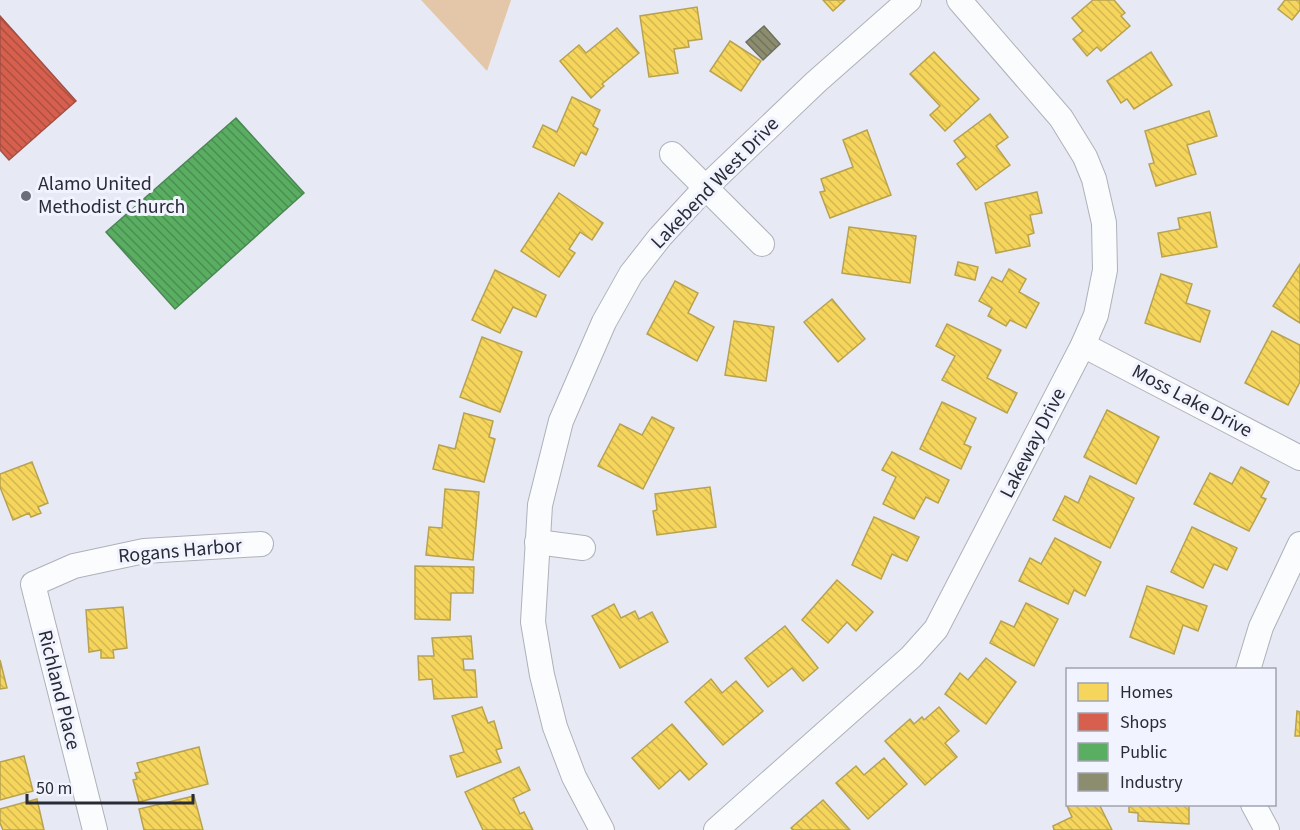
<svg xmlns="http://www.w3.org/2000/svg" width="1300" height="830" font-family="'Source Sans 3',sans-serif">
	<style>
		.green { fill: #e3c7a8 }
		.homes { fill: url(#homes-back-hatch); stroke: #b8a250; stroke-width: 1.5 }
		.shops { fill: url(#shops-back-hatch); stroke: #a25046; stroke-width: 1.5 }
		.public { fill: url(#public-back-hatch); stroke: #4b8754; stroke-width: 1.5 }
		.industry { fill: url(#industry-back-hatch); stroke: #6e6f5d; stroke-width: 1.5 }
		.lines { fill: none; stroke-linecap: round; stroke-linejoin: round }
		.minor-casing { stroke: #afb1ba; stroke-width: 26 }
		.minor { stroke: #fbfcfd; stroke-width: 24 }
		.poi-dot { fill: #6c6e78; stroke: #f1f4fe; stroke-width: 2 }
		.labels { text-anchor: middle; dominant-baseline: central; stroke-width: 6; stroke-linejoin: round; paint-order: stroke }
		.street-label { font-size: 20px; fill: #292b35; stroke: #f1f4fe }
		.poi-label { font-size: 20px; fill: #292b35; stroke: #f1f4fe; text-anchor: start }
	</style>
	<defs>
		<pattern id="homes-back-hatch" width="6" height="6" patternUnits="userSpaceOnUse" patternTransform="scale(1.5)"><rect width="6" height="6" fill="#f6d55c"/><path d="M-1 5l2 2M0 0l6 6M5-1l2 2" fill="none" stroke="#d3b751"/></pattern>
		<pattern id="shops-back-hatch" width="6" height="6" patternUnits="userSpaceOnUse" patternTransform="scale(1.5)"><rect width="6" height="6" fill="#d6604d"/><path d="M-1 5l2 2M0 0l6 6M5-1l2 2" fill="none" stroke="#ae4f41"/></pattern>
		<pattern id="public-back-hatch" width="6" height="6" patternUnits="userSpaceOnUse" patternTransform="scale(1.5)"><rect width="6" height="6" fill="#5aae61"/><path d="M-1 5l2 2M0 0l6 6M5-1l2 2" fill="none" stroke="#4a8e51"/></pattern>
		<pattern id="industry-back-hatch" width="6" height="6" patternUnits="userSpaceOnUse" patternTransform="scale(1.5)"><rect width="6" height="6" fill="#8c8c6e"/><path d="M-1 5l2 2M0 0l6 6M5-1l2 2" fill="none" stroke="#72735b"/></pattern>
	</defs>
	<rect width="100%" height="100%" fill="#e7eaf4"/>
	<!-- green -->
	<path class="green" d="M421,0H511L487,71Z"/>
	<!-- homes -->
	<g class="homes">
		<path d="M823,0H845L833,11Z"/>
		<path d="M1093,0H1114L1125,13L1121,16L1130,26L1101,51L1097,47L1087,56L1073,39L1083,31L1072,18Z"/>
		<path d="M1285,0H1300V10L1292,20L1278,9Z"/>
		<path d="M697,7L702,39L688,41L689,47L674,49L678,73L649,77L640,16Z"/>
		<path d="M617,28L639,53L602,84L604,86L591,98L560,61L579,45L586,53Z"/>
		<path d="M730,41L761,61L741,91L710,71Z"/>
		<path d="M934,52L979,99L945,131L930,115L940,106L910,74Z"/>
		<path d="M1151,52L1172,85L1134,109L1127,99L1121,103L1107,81Z"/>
		<path d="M572,97L600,110L593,126L598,129L586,155L581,152L574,166L533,147L543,125L557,132Z"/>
		<path d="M1209,111L1217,136L1187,145L1196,174L1156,186L1149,164L1154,163L1145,131Z"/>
		<path d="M990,114L1008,137L996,146L1010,165L976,190L957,164L966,157L954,141Z"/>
		<path d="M867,130L891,195L830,218L820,192L825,191L821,179L853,167L843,140Z"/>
		<path d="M1037,192L1042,213L1030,215L1034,233L1028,235L1030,246L996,253L985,203Z"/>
		<path d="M559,193L603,223L592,240L580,232L569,249L575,253L559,277L521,251Z"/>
		<path d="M1210,212L1217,247L1162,257L1158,233L1180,229L1178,218Z"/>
		<path d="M849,227L916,236L910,283L842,273Z"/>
		<path d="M958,262L978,267L975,280L955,275Z"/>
		<path d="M1300,264V323L1273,306Z"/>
		<path d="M1009,269L1026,279L1019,292L1039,303L1026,328L1010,320L1006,326L988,316L992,308L979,301L992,277L1002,282Z"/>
		<path d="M495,270L546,295L536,317L513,307L500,333L472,320Z"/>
		<path d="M1161,274L1192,284L1186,303L1210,311L1200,342L1145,323Z"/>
		<path d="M675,281L698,293L688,313L714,327L697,361L647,334Z"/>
		<path d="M832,299L865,339L838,362L804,322Z"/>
		<path d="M734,321L774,327L766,381L725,375Z"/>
		<path d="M947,324L1001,350L987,378L1017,393L1007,413L942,380L955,356L936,346Z"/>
		<path d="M1272,331L1300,345V382L1288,405L1245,383Z"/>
		<path d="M482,337L522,352L500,412L460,397Z"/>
		<path d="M942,402L976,418L964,444L971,447L961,469L920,449Z"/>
		<path d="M1107,410L1159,437L1136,484L1084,457Z"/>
		<path d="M464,413L493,421L489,437L495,439L484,482L433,469L439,445L455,449Z"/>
		<path d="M652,417L674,428L643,489L598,466L620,424L642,435Z"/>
		<path d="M892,452L949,480L938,503L926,497L914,519L883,504L896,477L882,470Z"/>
		<path d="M32,462L48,503L38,507L41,513L31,517L29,513L13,520L0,487V474Z"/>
		<path d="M1241,467L1269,482L1261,497L1266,499L1249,531L1194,504L1210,473L1232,484Z"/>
		<path d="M1090,476L1134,498L1110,548L1053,520L1065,496L1078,503Z"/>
		<path d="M710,487L716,527L657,535L653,511L657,510L655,494Z"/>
		<path d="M445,489L479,492L473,560L426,555L429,527L442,528Z"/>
		<path d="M874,517L919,537L907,561L892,554L881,579L852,565Z"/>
		<path d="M1192,527L1237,548L1227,570L1214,564L1203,588L1171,572Z"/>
		<path d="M1055,538L1101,562L1085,596L1074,590L1068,604L1019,581L1030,558L1041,564Z"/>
		<path d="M415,566L474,567L473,593H451L450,620L415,619Z"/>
		<path d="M837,580L873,612L856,631L847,622L828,643L802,620Z"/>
		<path d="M1147,586L1207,606L1198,631L1183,625L1174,654L1130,637Z"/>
		<path d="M1026,603L1058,619L1034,666L990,643L1001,621L1014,627Z"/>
		<path d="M614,604L621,618L635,611L639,619L652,612L668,642L620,668L592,616Z"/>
		<path d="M123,607L127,648L113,650L114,658H101V650L89,652L86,610Z"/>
		<path d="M785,626L818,668L803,681L792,668L768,687L745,658Z"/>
		<path d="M471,636L473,659H463L464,670H475L477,697L434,699L432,679L419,680L418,656H434L432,638Z"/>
		<path d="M986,658L1016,682L986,724L945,694L960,673L968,680Z"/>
		<path d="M0,660L7,688L0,689Z"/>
		<path d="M711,679L722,693L736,681L763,711L723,745L685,702Z"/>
		<path d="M482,707L488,723L494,721L502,748L496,750L501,762L457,777L450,756L464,752L452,716Z"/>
		<path d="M939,707L959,731L945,743L957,757L925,785L885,741L910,719L914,724L922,717L924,720Z"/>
		<path d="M1297,711L1300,712V736H1295Z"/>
		<path d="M672,724L707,764L689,780L680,770L659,789L632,758Z"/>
		<path d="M199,747L208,784L139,802L133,780L137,779L135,773L140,772L137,763Z"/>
		<path d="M24,756L33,791L0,800V762Z"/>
		<path d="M884,758L907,784L868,819L836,783L856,766L864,775Z"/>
		<path d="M519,767L530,790L513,798L520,814L524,812L533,830H483L465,792Z"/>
		<path d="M194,796L203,830H144L139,809Z"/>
		<path d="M37,799L44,830H3L0,823V809Z"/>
		<path d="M823,800L850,830H793L791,828Z"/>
		<path d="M1070,804H1099L1112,830H1054L1053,826L1072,817L1067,806Z"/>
		<path d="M1129,804H1189V824L1138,821V813L1129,812Z"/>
	</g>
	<!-- shops -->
	<path class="shops" d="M0,16L76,101L9,160L0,150Z"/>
	<!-- public -->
	<path class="public" d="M236,118L304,193L175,309L106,232Z"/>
	<!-- industry -->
	<path class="industry" d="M764,26L780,44L763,60L746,42Z"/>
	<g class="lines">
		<!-- minor casing -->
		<g class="minor-casing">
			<g id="minor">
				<path d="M672,154L762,244"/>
				<path d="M1083,345L1300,458"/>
				<path d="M537,542L583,548"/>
				<path d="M1248,670L1261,627L1300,544"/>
				<path d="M1253,804L1267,830"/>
				<path d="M95,830L33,584L74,566L144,551L261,544"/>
				<path d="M602,830L574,777L555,727L542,675L533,622L540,505L561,421L604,322L631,274L660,237L706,187L816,82L909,0"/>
				<path d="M716,830L911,657L936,629L1083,345L1096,315L1105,270L1104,223L1094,179L1085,157L1061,118L959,0"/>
			</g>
		</g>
		<!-- minor -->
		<use href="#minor" class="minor"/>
	</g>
	<!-- markers -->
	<circle class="poi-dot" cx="26" cy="196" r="6"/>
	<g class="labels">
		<!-- street labels -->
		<g class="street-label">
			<text transform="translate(715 183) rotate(-46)">Lakebend West Drive</text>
			<text transform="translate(1192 401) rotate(28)">Moss Lake Drive</text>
			<text transform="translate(1033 443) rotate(-63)">Lakeway Drive</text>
			<text transform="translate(180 551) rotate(-5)">Rogans Harbor</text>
			<text transform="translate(59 690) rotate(76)">Richland Place</text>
		</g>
		<!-- poi labels -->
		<g class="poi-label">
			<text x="38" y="184">Alamo United<tspan x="38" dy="23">Methodist Church</tspan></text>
		</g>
	</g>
	<!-- legend -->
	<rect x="1066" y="668" width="210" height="138" fill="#f1f4fe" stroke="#a1a4ae" stroke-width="1.5"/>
	<rect x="1078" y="683" width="30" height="18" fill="#f6d55c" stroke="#a1a4ae" stroke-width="1.5"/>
	<text x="1120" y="698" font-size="18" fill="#292b35">Homes</text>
	<rect x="1078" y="713" width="30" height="18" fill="#d6604d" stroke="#a1a4ae" stroke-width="1.5"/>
	<text x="1120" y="728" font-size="18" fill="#292b35">Shops</text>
	<rect x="1078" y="743" width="30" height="18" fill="#5aae61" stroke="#a1a4ae" stroke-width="1.5"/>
	<text x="1120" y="758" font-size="18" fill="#292b35">Public</text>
	<rect x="1078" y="773" width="30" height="18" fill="#8c8c6e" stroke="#a1a4ae" stroke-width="1.5"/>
	<text x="1120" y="788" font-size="18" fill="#292b35">Industry</text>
	<!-- scale -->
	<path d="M27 794v9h166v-9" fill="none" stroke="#292b35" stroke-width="3"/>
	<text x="36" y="794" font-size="18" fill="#292b35" stroke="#f1f4fe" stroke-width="4.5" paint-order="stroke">50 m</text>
</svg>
